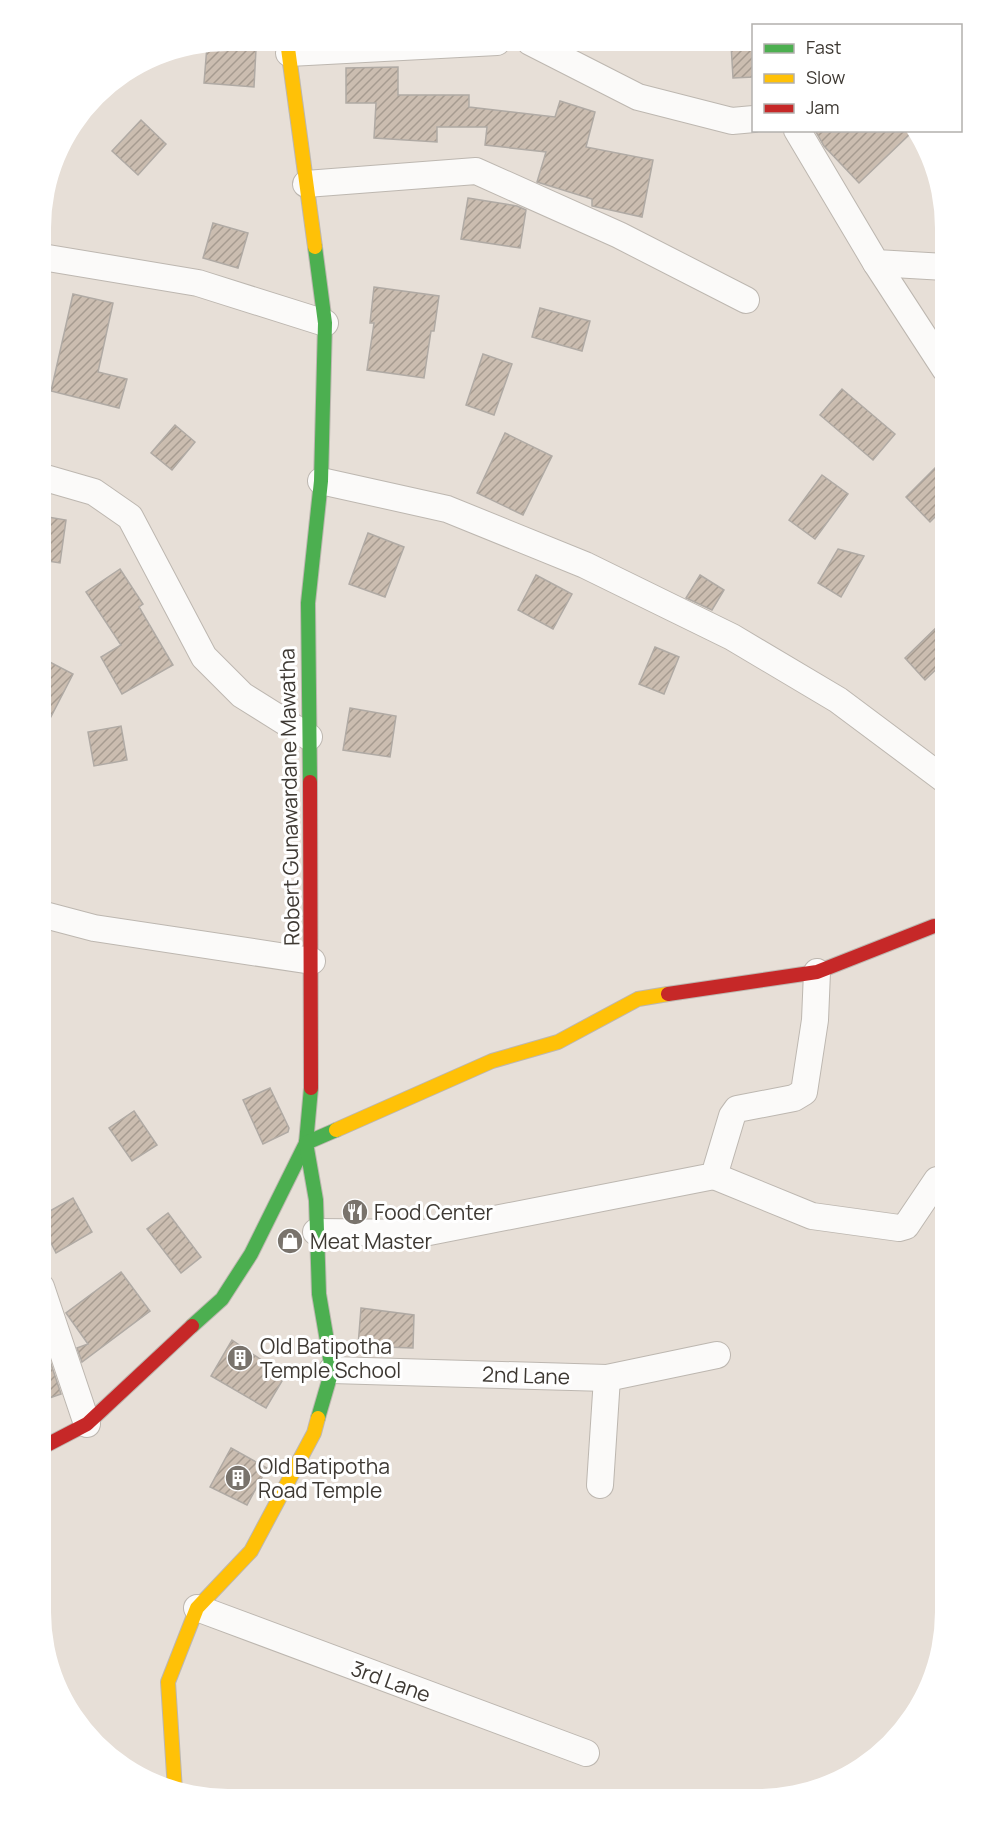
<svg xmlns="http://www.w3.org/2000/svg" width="986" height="1840" font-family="Manrope,sans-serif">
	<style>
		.building { fill: url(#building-hatch); stroke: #b0aaa4; stroke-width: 1.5 }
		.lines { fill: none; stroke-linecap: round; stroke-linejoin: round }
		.street-casing { stroke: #bdb7b0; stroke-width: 28 }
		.fast-casing { stroke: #bdb7b0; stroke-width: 16 }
		.slow-casing { stroke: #bdb7b0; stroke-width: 16 }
		.jam-casing { stroke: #bdb7b0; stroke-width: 16 }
		.street { stroke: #fbfaf9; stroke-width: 26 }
		.fast { stroke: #4caf50; stroke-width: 14 }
		.slow { stroke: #ffc107; stroke-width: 14 }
		.jam { stroke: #c62828; stroke-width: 14 }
		.labels { text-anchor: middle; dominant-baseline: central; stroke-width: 6; stroke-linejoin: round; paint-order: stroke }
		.street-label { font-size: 21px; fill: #3e3933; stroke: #fff }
		.poi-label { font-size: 21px; fill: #3e3933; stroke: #fff; text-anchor: start }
	</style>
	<defs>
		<pattern id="building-hatch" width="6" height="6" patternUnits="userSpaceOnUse" patternTransform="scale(1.5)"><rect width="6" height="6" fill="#cbbdb0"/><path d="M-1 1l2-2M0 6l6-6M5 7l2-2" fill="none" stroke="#a69b90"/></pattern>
	</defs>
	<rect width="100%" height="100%" fill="#e7dfd7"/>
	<!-- building -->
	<g class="building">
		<path d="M731,44H753V77L733,78Z"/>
		<path d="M207,46L256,49L254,87L204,83Z"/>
		<path d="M398,67V95H469V107L555,117L560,101L595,112L586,147L653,160L642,217L592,206V199L537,182L546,152L485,145L487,127H437V142L374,138L376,103H346V68Z"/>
		<path d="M141,120L166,144L138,175L112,151Z"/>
		<path d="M815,130H911L912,132L859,183L824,146Z"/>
		<path d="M468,198L517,206L526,210L520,248L461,239Z"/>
		<path d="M213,223L248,233L238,268L203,258Z"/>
		<path d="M374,287L439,296L434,331H431L424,378L367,370L374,323H370Z"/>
		<path d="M73,294L113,303L98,372L127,379L119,408L51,391Z"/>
		<path d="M540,308L590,321L582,351L532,337Z"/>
		<path d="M483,354L512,364L494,415L466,405Z"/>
		<path d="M842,389L895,434L873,460L820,415Z"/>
		<path d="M175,425L195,442L172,470L151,453Z"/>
		<path d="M505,433L552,456L523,515L477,493Z"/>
		<path d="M945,458V507L930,522L906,497Z"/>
		<path d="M822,475L848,494L815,539L789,520Z"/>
		<path d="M42,516L66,520L60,563L42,560Z"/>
		<path d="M368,533L404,547L385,597L349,584Z"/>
		<path d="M838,549L864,556L841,597L818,583Z"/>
		<path d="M120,569L143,604L139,607L173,665L122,694L101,657L121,645L86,592Z"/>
		<path d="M536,575L572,594L553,629L518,610Z"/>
		<path d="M700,575L724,590L712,610L686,598Z"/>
		<path d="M945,619V661L925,680L905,658Z"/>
		<path d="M655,647L679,657L664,694L639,684Z"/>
		<path d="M42,658L73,674L41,736Z"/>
		<path d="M350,708L396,716L390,757L343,750Z"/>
		<path d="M121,726L127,760L94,766L88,732Z"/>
		<path d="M270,1088L289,1128L288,1132L263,1144L243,1100Z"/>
		<path d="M134,1111L157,1145L132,1161L109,1128Z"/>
		<path d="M73,1198L92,1232L56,1253L49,1239L41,1244V1216Z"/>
		<path d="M168,1213L201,1257L181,1273L147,1229Z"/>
		<path d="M121,1272L150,1311L82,1362L77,1348L88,1344L66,1313Z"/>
		<path d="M361,1308L414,1315L413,1348L358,1346Z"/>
		<path d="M232,1340L285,1376L266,1408L211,1376Z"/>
		<path d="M49,1358L61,1394L41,1401V1361Z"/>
		<path d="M231,1448L267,1468L247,1505L210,1487Z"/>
	</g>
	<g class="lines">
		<!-- street casing -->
		<g class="street-casing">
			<g id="street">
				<path d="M530,42L638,97L732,121L754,119"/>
				<path d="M289,53L497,42"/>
				<path d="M797,130L876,263L945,267"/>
				<path d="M306,184L476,171L619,235L746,300"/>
				<path d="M42,257L198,283L325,323"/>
				<path d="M876,263L945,369"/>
				<path d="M42,477L94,492L130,517L204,657L242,695L309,737"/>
				<path d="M321,481L447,509L585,565L732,637L838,700L945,780"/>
				<path d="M41,914L94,928L312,961"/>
				<path d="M714,1176L812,1216L899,1228L906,1226L937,1180L945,1178"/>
				<path d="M316,1232L424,1233L714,1176L732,1116L737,1109L794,1098L804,1092L815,1020L817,972"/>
				<path d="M41,1287L87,1424"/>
				<path d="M332,1370L607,1378L717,1355"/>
				<path d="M600,1485L607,1378"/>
				<path d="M197,1608L586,1753"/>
			</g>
		</g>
		<!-- fast casing -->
		<g class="fast-casing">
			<g id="fast">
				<path d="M310,782L308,603L321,481L325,323L315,247"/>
				<path d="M192,1326L222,1299L251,1254L306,1143L311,1088"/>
				<path d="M318,1418L332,1370L319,1294L316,1200L306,1143L336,1130"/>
			</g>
		</g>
		<!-- slow casing -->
		<g class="slow-casing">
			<g id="slow">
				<path d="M287,41L315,247"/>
				<path d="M336,1130L492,1061L558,1042L638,999L668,994"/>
				<path d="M175,1790L168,1682L197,1608L251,1551L314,1433L318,1418"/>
			</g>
		</g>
		<!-- jam casing -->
		<g class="jam-casing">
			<g id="jam">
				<path d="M310,782L311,1088"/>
				<path d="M668,994L817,972L934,926"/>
				<path d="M41,1448L87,1424L192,1326"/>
			</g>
		</g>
		<!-- street -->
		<use href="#street" class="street"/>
		<!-- fast -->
		<use href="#fast" class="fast"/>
		<!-- slow -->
		<use href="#slow" class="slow"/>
		<!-- jam -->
		<use href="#jam" class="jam"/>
	</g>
	<!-- icons -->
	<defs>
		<g id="restaurant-disc" transform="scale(1.35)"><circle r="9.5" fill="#79736c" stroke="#fff"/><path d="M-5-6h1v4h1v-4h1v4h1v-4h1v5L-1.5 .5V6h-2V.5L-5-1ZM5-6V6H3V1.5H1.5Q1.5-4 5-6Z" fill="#fff"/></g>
		<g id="shop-disc" transform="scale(1.35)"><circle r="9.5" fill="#79736c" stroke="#fff"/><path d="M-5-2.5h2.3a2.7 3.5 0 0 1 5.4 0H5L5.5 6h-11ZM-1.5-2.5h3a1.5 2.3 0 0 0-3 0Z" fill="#fff"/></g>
		<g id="building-disc" transform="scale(1.35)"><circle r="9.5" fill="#79736c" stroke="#fff"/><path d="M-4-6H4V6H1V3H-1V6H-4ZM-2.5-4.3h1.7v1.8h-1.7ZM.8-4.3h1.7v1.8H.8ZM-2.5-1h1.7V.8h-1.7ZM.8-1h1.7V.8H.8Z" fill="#fff"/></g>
	</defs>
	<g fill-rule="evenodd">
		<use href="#restaurant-disc" x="355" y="1212"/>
		<use href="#shop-disc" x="290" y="1241"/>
		<use href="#building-disc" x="240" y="1358"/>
		<use href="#building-disc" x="238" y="1478"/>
	</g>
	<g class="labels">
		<!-- street labels -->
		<g class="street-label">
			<text transform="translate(289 797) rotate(-91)">Robert Gunawardane Mawatha</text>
			<text transform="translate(526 1375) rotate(2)">2nd Lane</text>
			<text transform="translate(391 1681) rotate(20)">3rd Lane</text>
		</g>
		<!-- poi labels -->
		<g class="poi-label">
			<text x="374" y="1212">Food Center</text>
			<text x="310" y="1241">Meat Master</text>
			<text x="260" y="1346">Old Batipotha<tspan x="260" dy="24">Temple School</tspan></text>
			<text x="258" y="1466">Old Batipotha<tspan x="258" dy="24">Road Temple</tspan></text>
		</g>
	</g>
	<!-- crop -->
	<path d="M0 0H986V1840H0ZM228 51H758A177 177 0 0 1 935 228V1612A177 177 0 0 1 758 1789H228A177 177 0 0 1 51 1612V228A177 177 0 0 1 228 51Z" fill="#fff" fill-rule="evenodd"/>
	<!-- legend -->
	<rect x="752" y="24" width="210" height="108" fill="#ffffff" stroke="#b2b0ad" stroke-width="1.5"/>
	<rect x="764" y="44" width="30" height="9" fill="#4caf50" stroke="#b2b0ad" stroke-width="1.5"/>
	<text x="806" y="54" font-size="18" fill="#3e3933">Fast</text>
	<rect x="764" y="74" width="30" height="9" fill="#ffc107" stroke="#b2b0ad" stroke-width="1.5"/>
	<text x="806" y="84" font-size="18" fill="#3e3933">Slow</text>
	<rect x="764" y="104" width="30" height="9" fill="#c62828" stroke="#b2b0ad" stroke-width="1.5"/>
	<text x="806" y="114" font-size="18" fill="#3e3933">Jam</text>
</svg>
